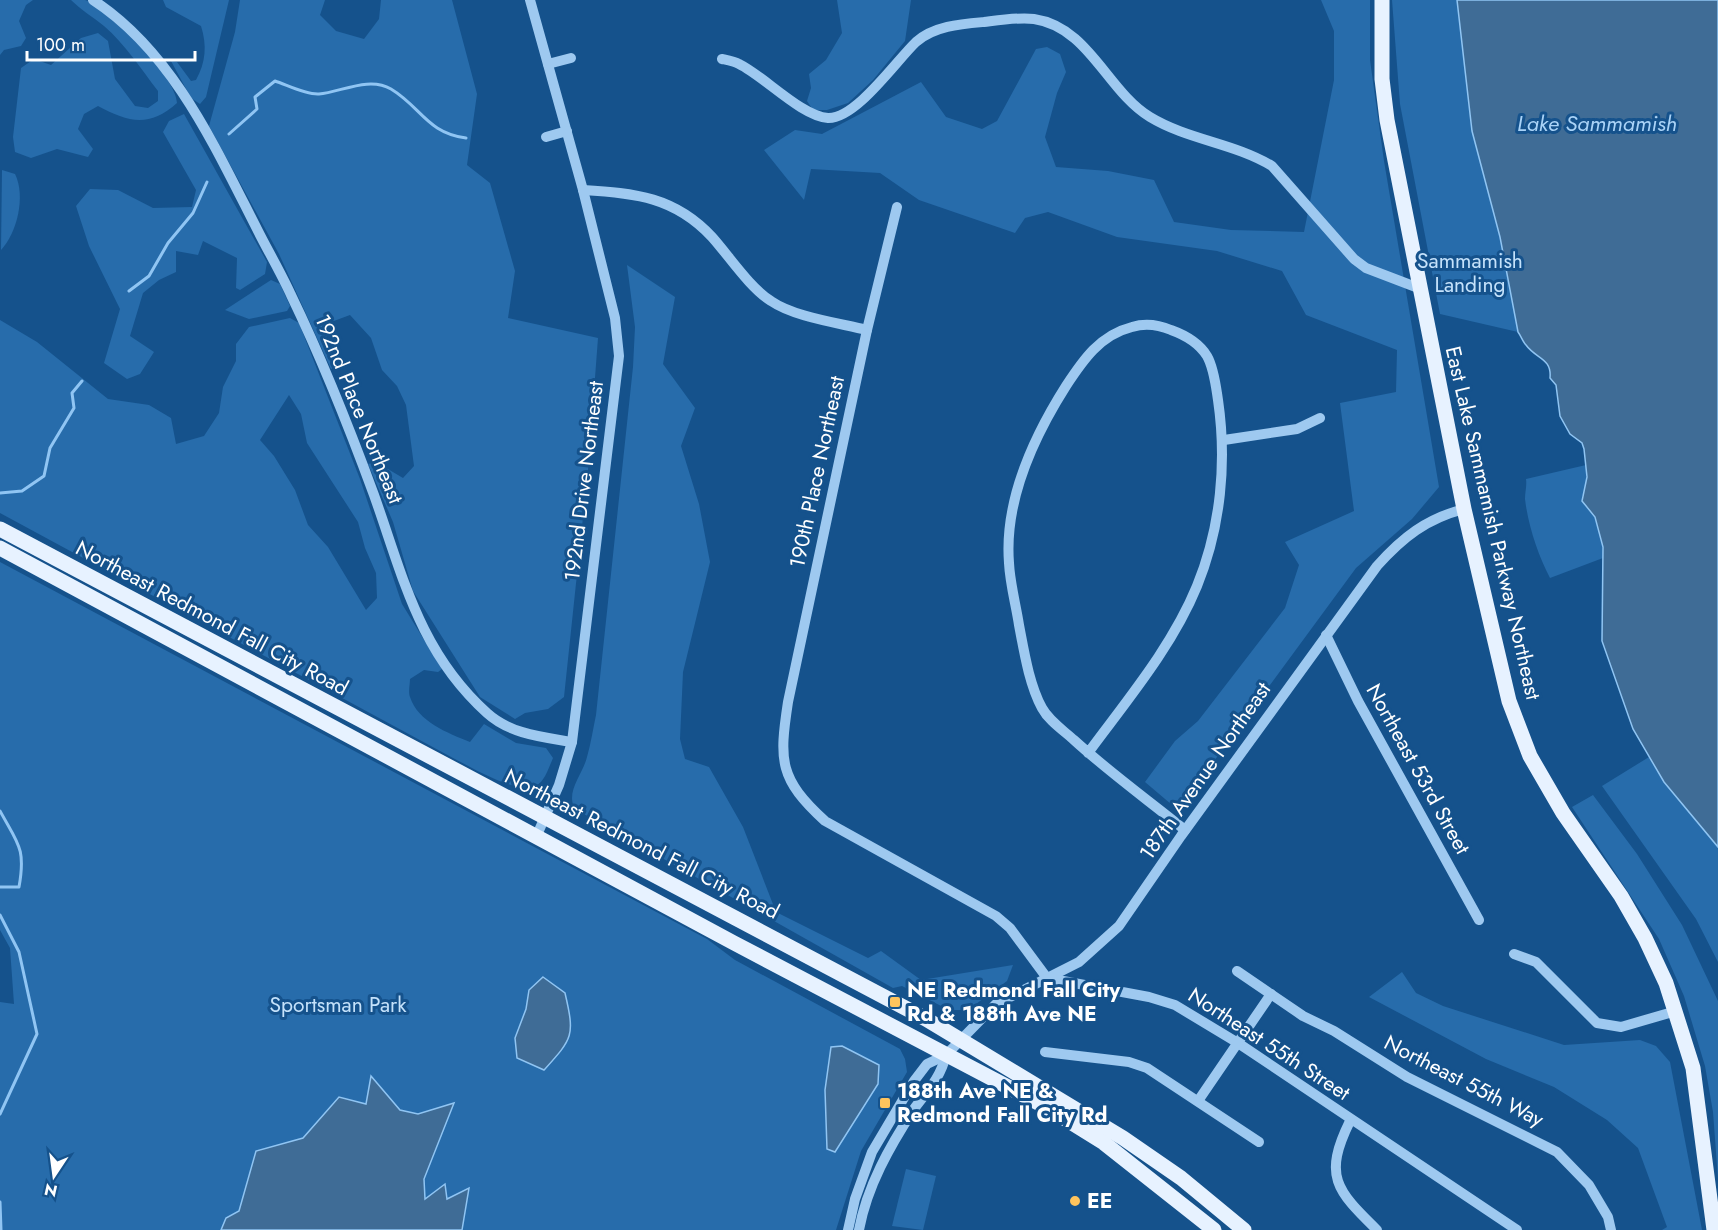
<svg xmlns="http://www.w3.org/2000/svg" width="1718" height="1230" font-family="Jost,sans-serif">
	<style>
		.green { fill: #276cab; fill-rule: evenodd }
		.water { fill: #3f6c96; stroke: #90c5f3; stroke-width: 1.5 }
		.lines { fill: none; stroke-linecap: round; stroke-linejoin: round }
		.stream { stroke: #90c5f3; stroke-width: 3 }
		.minor { stroke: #9ec9f0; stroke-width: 10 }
		.major { stroke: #e7f2ff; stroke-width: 15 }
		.poi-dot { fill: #ffc45d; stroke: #15528c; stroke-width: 2 }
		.labels { text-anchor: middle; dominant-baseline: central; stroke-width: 6; stroke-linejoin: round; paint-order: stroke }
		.park-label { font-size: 21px; fill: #c5e2fb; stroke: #15528c }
		.street-label { font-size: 21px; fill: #fff; stroke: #15528c }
		.poi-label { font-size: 21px; font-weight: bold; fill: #fff; stroke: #15528c; text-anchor: start }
		.water-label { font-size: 22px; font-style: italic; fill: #aad3f7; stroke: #15528c }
	</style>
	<rect width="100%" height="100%" fill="#15528c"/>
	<!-- green -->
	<g class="green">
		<path d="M0,0H33L26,5L19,21L26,38L21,46L4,50L0,55Z"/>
		<path d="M71,0C75,0 81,0 85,0C109,6 177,78 177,103C149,128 128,122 98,106L84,114L78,129L93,149L88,157L57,149L31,158L15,152L13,137L21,68L34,59L51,65L81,38L98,33L108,41L115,79L135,106L148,108L158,101V91C141,69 125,44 104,26C93,17 81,10 71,0Z"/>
		<path d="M163,0H229L206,97L200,104L191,98L171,61L177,62L191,81L196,80C206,62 207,45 201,26L166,7Z"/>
		<path d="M240,0H325L320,15L336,31L364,39L379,19L381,0H452L477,94L467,165L490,183L515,271L508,318L598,338L588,470L564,697L548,709L525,713L515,719L480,697L413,591L393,522L368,464L376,462L403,478L414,466L406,405L397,386L382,370L371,338L350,315L323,325L336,366L331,369L279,254L209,126L235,32Z"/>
		<path d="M837,0H911L905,41L873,80L848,103L827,110H813L807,101L811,88L809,74L826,60L842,33Z"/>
		<path d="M1321,0H1370V60L1384,161L1439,487L1412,519L1356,568L1178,810L1145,782L1175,741L1198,721L1285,608L1299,565L1285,542L1354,511L1340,403L1396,392L1397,350L1306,315L1282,271L1217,251L1117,237L1048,212L1025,218L1015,233L919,200L880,173L811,169L804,200L764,150L795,130L822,134L921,82L946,117L982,129L997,121L1036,49L1047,47L1060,54L1066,72L1057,93L1045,137L1056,167L1108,171L1154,180L1174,222L1231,230L1304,232L1334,80V31Z"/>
		<path d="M1392,0H1457L1472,131L1500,237L1518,332L1440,314L1400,104Z"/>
		<path d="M184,114L267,262L265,274L240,290L236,288L237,258L203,241L198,255L176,251V272L159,280L143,293L130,336L154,352L140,374L127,379L104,363L120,309L89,246L76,206L90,189L118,190L153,208L192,207L196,190L163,132L169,121Z"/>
		<path d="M2,170L15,174C26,196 17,233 1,250Z"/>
		<path d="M627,265L675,297L663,364L695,408L681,446L699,504L710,562L683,672L680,739L685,759L709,767L743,827L776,912L868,958L881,951L921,980L1013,965L1007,981L968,1010H949L902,986L893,988L575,809C565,792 583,774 587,757C591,743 593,729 596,715L633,367L635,327Z"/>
		<path d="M271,280L280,284L290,306L287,311L249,319L225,310Z"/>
		<path d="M290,318L299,323L360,479L402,604L442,669L438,672L424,670L410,679C410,684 408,692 410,697C418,722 448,733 470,742L484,724L516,743L546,748L553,758C549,767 545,781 536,786C517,795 471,767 453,758L0,513V320L37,342L108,399L149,405L171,418L176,444L204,436L219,413L223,387L236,361V344L249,327ZM289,395L301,414L307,443L358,522L365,548L376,573L377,598L366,610L328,547L308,525L295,490L274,456L260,440Z"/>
		<path d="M1586,465V493L1582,496C1583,506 1588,509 1594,516C1601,526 1603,546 1603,558L1550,578C1538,555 1528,525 1525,499C1525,492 1527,486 1526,479Z"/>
		<path d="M0,562L707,939L735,960L900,1049L905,1059L907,1072L861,1151L836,1230H0V1002L14,1004L10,948L0,930Z"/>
		<path d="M1649,757L1664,782L1718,847V962L1696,919L1602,786Z"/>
		<path d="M1593,795L1637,854L1682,925L1718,1001V1179L1713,1112L1705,1066L1684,996L1659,939L1572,807Z"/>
		<path d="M1402,972L1416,993L1443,1006L1564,1045L1640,1040L1656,1046L1670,1062L1702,1230H1662L1667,1227L1638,1148L1607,1120L1554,1087L1486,1059L1369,997Z"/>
		<path d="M906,1169L936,1176L923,1230L892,1226Z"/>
	</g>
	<!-- water -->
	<g class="water">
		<path d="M1457,0H1718V847L1664,782L1633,729L1602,641L1603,547L1595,517L1582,501L1587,477L1584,449L1582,443L1570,434L1560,416L1556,385L1550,378C1552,358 1536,359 1526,345C1523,342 1521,336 1518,332L1500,237L1472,131Z"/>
		<path d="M543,977L565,993C575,1036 573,1038 544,1070L517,1058L515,1038L526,1009L529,990Z"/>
		<path d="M842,1046L879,1065L878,1084L835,1152L827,1149L825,1090L831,1047Z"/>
		<path d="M371,1076L400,1110L418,1114L454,1103L424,1179L425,1199L445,1184L447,1199L469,1188L462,1230H221L226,1218L239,1211L256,1151L303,1138L339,1097L366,1104Z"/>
	</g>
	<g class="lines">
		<!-- stream -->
		<g class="stream">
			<path d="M229,134L257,109L255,97L275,81C287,85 306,95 319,94C341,92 369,76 391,89C421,107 427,133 466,138"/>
			<path d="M129,291L149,276L168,243L193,213L207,182"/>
			<path d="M0,493L22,491L44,476L50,448L74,408L72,393L82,381"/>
			<path d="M0,811C18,844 26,848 19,887H0"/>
			<path d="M0,915L19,952L37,1034L0,1114"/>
			<path d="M0,1202L1,1230"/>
		</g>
		<!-- minor -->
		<g class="minor">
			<path d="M93,0C173,52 215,147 257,229C268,251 281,273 291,295C322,359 349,427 374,495C403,576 419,652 487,713C510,734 542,737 572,742"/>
			<path d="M530,0L583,190L615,318L619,356L572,742L559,785L537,835"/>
			<path d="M722,59C727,60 734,61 739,64C764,76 801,116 828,118C856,119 896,61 916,42C934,26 961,24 984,22C1000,20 1019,17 1034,19C1089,27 1107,91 1150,117C1188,140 1234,143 1272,166L1354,259L1366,268L1421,289"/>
			<path d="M548,64L571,58"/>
			<path d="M546,137L567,131"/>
			<path d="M583,190C635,193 675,197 712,237C729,256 750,288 771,301C794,317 839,323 867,330"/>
			<path d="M897,207L867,330L788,702C779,761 779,779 825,821L996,916L1010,928L1047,978L1149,997L1175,1005L1238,1043L1517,1230"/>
			<path d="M1224,440L1297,429L1320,418"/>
			<path d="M1326,635L1358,701L1479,920"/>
			<path d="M1088,753C1127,700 1172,647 1197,586C1221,527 1227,462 1218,400C1216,387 1214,368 1207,356C1199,343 1185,335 1171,330C1159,325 1145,323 1132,327C1100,335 1083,360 1066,386C1033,438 1004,500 1009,563C1010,584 1016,605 1019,625C1024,651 1029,684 1042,708C1049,721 1063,730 1074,740C1109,772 1148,800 1185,830"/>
			<path d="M1514,954L1536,962L1597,1023L1621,1027L1676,1011"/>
			<path d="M1237,971L1303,1016L1334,1031L1407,1077L1557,1152L1589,1185L1608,1217L1611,1230"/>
			<path d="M1045,1052L1129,1062L1147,1068L1259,1142"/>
			<path d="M1198,1101L1271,994"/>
			<path d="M1350,1121C1323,1176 1336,1190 1377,1230"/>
			<path d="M848,1230L855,1199L872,1152L914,1081L927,1064L946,1055L996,1004L1079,962L1119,926L1181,836L1377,566C1403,537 1426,519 1464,509"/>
			<path d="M859,1230C867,1186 890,1146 914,1109C928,1090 940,1079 946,1055"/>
		</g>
		<!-- major -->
		<g class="major">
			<path d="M1382,0V79L1387,120L1464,509L1509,701L1530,756L1563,813L1621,896L1645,938L1666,983L1693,1068L1714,1230"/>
			<path d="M0,529L926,1019L1123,1138L1181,1178L1244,1230"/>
			<path d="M0,548L734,943L1046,1107L1104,1143L1214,1230"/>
		</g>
	</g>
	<!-- markers -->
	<g class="poi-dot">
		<rect x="889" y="996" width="12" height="12" rx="3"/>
		<rect x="879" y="1097" width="12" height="12" rx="3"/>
		<circle cx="1075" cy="1201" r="6"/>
	</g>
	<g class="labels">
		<!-- park labels -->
		<g class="park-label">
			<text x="1470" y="261">Sammamish<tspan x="1470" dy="24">Landing</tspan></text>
			<text x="338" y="1005">Sportsman Park</text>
		</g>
		<!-- street labels -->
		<g class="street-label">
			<text transform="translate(359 409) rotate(68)">192nd Place Northeast</text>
			<text transform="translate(817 472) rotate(-78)">190th Place Northeast</text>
			<text transform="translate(584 481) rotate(-83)">192nd Drive Northeast</text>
			<text transform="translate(1493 523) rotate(77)">East Lake Sammamish Parkway Northeast</text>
			<text transform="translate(212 618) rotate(28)">Northeast Redmond Fall City Road</text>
			<text transform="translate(1418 769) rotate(61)">Northeast 53rd Street</text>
			<text transform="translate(1205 771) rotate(-55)">187th Avenue Northeast</text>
			<text transform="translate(642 844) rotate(27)">Northeast Redmond Fall City Road</text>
			<text transform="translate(1269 1044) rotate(33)">Northeast 55th Street</text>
			<text transform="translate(1464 1081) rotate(27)">Northeast 55th Way</text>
		</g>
		<!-- poi labels -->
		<g class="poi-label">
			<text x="907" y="990">NE Redmond Fall City<tspan x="907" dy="24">Rd &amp; 188th Ave NE</tspan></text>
			<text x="897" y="1091">188th Ave NE &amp;<tspan x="897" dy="24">Redmond Fall City Rd</tspan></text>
			<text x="1087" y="1201">EE</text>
		</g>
		<!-- water labels -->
		<g class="water-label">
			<text x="1597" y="123">Lake Sammamish</text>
		</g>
	</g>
	<!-- north arrow -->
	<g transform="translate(54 1176) rotate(193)" stroke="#15528c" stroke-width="4.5" paint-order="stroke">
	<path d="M0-4.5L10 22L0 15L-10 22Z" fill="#ffffff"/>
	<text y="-9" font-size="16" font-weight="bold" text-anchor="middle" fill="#ffffff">N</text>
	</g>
	<!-- scale -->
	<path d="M27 51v9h168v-9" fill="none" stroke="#ffffff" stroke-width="3"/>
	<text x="36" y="51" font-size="18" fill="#ffffff" stroke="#15528c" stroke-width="4.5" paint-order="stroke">100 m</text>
</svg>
